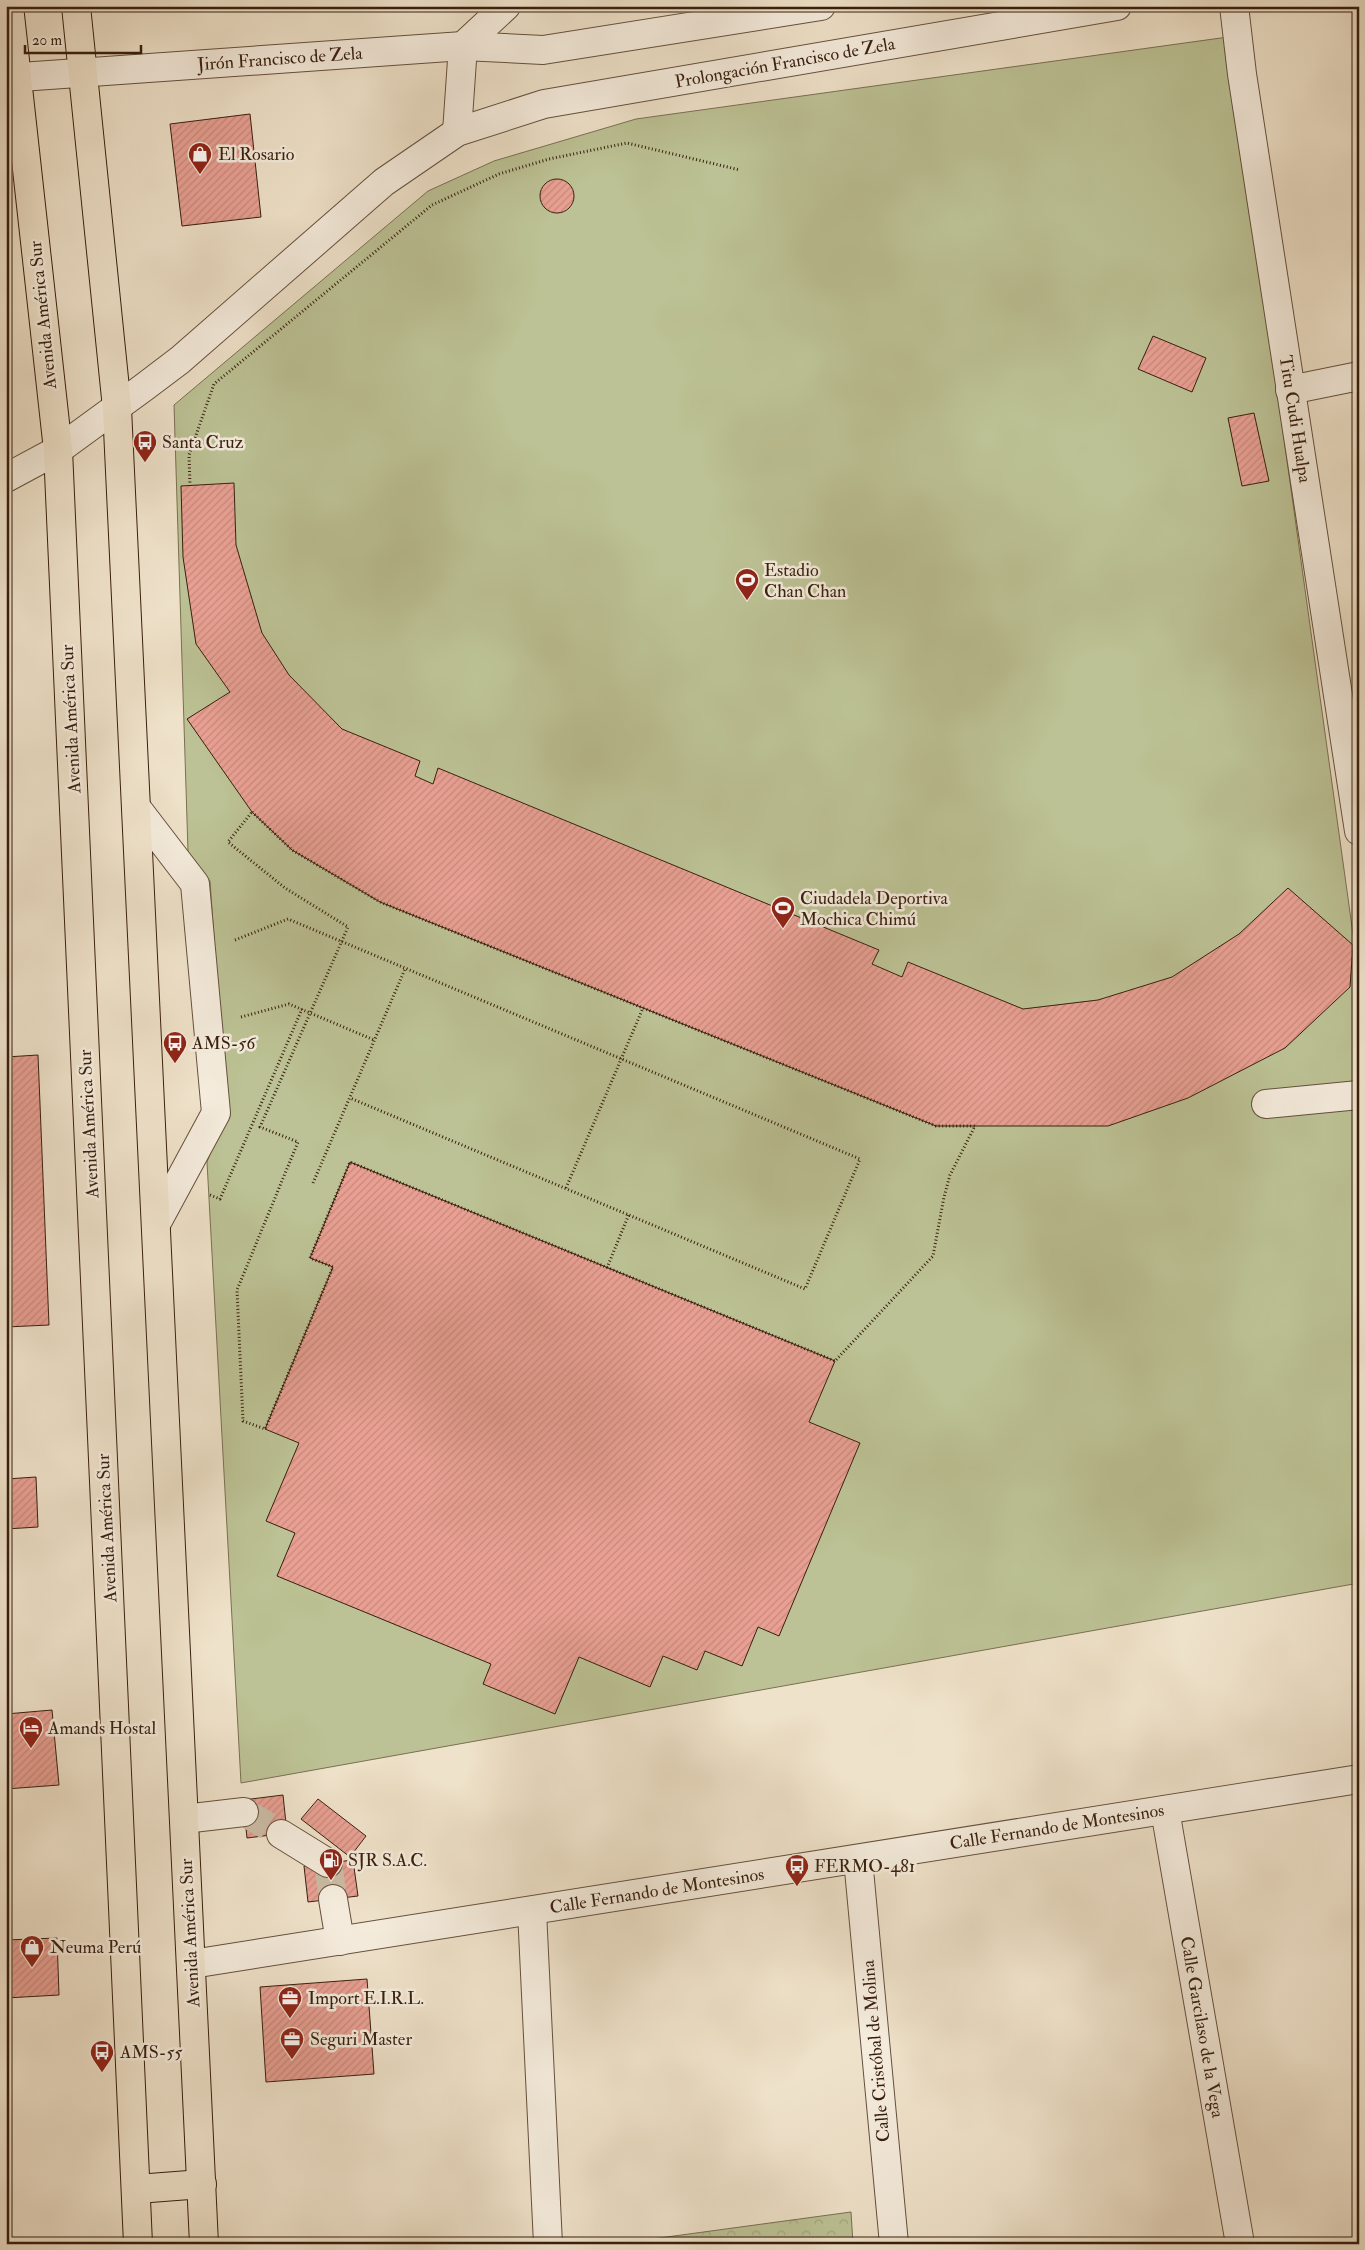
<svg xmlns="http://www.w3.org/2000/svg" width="1365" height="2250" font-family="'IM FELL Double Pica',serif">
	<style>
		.grass { fill: #bcc295; stroke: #7a7052 }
		.forest { fill: url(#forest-crowns); stroke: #7a7052 }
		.building { fill: url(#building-hatch); stroke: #371f0e }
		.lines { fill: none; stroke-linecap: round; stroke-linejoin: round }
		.minor-tunnel { stroke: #cabba4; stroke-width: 28; stroke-dasharray: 28 14; stroke-linecap: butt }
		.minor-casing { stroke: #65503d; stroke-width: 30 }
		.major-casing { stroke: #371f0e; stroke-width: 30 }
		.path { stroke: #371f0e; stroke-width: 3; stroke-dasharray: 1 2.5; stroke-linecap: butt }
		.minor { stroke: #f5ecdd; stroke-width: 28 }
		.major { stroke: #efe2ca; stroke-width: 28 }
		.labels { text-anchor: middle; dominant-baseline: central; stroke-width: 5; stroke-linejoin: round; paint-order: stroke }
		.street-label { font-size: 18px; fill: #371f0e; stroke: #f5ecdd }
		.poi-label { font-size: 18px; fill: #371f0e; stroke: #f5ecdd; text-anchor: start }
	</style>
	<defs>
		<pattern id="forest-crowns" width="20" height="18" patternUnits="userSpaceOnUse" patternTransform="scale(1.25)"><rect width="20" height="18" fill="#bcc295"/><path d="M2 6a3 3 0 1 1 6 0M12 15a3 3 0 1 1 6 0" fill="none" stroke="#a2a67f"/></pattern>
		<pattern id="building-hatch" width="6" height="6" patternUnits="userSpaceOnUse" patternTransform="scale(1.25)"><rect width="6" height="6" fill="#e9a093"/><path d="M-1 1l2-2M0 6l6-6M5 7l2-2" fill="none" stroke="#c8897e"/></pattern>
	</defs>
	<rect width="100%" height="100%" fill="#efe2ca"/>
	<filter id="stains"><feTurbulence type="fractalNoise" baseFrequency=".004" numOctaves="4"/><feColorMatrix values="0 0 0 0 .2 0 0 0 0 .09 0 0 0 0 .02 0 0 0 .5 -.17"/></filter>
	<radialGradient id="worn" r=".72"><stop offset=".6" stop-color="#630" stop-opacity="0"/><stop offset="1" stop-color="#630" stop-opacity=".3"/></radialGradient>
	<!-- grass -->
	<path class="grass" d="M1228,37L1359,977V1583L241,1783L207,1162L226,1114L210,881L188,852L174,405L428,191L494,161L636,119Z"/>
	<!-- forest -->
	<path class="forest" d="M851,2212L853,2244H615Z"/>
	<!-- building -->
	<g class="building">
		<path d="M250,114L261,217L182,226L170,124Z"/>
		<circle cx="557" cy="196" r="17"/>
		<path d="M1153,336L1206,358L1192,392L1138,369Z"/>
		<path d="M1254,413L1269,481L1242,486L1228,418Z"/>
		<path d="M234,483L236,545L262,633L289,675L342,729L420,761L415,776L433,784L438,768L879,950L872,964L902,977L908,962L1023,1009L1098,1000L1172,977L1239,934L1288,888L1353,945L1350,987L1285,1048L1188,1098L1108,1126H936L380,902L292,850L252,812L187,719L230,692L196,644L183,557L181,486Z"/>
		<path d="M38,1055L49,1325L6,1327V1057Z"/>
		<path d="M350,1162L835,1361L809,1422L860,1443L779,1636L758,1627L742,1666L705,1651L697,1670L663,1656L650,1687L579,1657L555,1714L483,1684L491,1664L277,1576L295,1533L266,1521L299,1443L265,1429L333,1267L310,1258Z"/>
		<path d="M36,1477L38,1527L6,1529V1479Z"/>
		<path d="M52,1710L59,1785L6,1789V1714Z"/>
		<path d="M283,1795L287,1833L247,1838L243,1800Z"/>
		<path d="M318,1799L366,1836L350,1857L301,1819Z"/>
		<path d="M353,1860L358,1896L308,1902L304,1866Z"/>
		<path d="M57,1938L59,1995L6,1998V1940Z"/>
		<path d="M367,1979L374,2074L266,2082L260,1987Z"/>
	</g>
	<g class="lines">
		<!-- minor-tunnel -->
		<g class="minor-tunnel">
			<path d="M244,1812L281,1834"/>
			<path d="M328,1863L333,1899"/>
		</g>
		<!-- minor casing -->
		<g class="minor-casing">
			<g id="minor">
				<path d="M1234,6L1242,74L1359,831"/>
				<path d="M6,78L463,46L543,50L821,6"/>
				<path d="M457,132L463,46L506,6"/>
				<path d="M1290,390L1359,376"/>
				<path d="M6,478L58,450L143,388L180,360L384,182L457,132L544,104L1117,6"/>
				<path d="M136,807L195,884L216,1113L156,1224"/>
				<path d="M1266,1104L1359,1095"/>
				<path d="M1165,1810L1240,2244"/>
				<path d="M184,1819L244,1812"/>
				<path d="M281,1834L328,1863"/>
				<path d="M858,1859L894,2244"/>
				<path d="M333,1899L340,1941"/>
				<path d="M532,1911L548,2244"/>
				<path d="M192,1964L1359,1779"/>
			</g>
		</g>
		<!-- major casing -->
		<g class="major-casing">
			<g id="major">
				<path d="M9,6L58,450L138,2244"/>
				<path d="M76,6L117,408L204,2244"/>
				<path d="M137,2189L202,2184"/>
			</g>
		</g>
		<!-- path -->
		<g class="path">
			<path d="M190,486L189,455L214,384L432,205L499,174L549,159L627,143L740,170"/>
			<path d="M252,812L292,850L380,902L936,1126H975L950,1175L944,1197L933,1256L835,1361L350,1162L310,1258L333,1267L265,1429L243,1421L237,1290L298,1142L260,1127L348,927L285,888L228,842Z"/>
			<path d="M235,940L288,919L860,1159L805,1289L350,1098"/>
			<path d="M241,1017L289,1004L374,1040"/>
			<path d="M313,1183L405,969"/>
			<path d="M566,1188L643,1008"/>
			<path d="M210,1195L220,1199L302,1009"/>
			<path d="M607,1268L629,1214"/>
		</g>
		<!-- minor -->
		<use href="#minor" class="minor"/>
		<!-- major -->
		<use href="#major" class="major"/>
	</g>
	<!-- icons -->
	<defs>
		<g id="shop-pin" transform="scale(1.25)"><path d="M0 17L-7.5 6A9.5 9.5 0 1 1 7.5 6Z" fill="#8f2418" stroke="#f5ecdd"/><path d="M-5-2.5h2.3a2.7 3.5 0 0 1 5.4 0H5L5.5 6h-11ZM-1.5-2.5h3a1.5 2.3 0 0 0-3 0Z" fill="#fff"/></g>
		<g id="bus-pin" transform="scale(1.25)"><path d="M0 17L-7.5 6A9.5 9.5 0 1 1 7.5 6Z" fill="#8f2418" stroke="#f5ecdd"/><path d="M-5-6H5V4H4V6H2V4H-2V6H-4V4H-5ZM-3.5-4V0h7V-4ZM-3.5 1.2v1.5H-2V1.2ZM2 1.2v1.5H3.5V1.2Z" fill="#fff"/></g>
		<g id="stadium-pin" transform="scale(1.25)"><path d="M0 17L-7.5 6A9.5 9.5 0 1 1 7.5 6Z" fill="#8f2418" stroke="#f5ecdd"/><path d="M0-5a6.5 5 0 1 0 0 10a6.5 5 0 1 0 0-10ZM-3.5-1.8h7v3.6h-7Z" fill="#fff"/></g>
		<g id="hotel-pin" transform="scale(1.25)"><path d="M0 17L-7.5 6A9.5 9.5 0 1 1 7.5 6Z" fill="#8f2418" stroke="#f5ecdd"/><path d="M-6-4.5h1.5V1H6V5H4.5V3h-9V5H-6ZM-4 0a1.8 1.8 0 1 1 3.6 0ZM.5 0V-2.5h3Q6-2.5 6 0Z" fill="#fff"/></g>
		<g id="fuel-pin" transform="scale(1.25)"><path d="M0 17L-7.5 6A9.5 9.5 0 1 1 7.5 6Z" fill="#8f2418" stroke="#f5ecdd"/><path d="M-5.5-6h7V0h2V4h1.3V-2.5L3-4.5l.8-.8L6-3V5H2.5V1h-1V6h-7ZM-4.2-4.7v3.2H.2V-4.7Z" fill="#fff"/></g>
		<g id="office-pin" transform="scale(1.25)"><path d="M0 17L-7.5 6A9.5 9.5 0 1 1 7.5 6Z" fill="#8f2418" stroke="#f5ecdd"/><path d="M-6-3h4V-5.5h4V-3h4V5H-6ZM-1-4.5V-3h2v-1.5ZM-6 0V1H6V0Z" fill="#fff"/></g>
	</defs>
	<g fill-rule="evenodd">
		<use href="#shop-pin" x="200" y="154"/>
		<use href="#bus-pin" x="145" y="442"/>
		<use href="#stadium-pin" x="747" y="580"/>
		<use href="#stadium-pin" x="783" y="908"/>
		<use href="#bus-pin" x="175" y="1043"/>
		<use href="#hotel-pin" x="31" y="1728"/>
		<use href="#fuel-pin" x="331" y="1860"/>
		<use href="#bus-pin" x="797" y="1866"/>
		<use href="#shop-pin" x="32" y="1947"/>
		<use href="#office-pin" x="290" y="1998"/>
		<use href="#office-pin" x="292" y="2039"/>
		<use href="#bus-pin" x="102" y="2052"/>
	</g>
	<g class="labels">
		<!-- street labels -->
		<g class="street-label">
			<text transform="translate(280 59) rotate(-4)">Jirón Francisco de Zela</text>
			<text transform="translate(785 63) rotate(-10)">Prolongación Francisco de Zela</text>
			<text transform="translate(43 315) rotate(-96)">Avenida América Sur</text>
			<text transform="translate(1295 419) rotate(81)">Titu Cudi Hualpa</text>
			<text transform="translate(71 719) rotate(-93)">Avenida América Sur</text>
			<text transform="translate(89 1124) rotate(-93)">Avenida América Sur</text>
			<text transform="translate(107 1528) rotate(-93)">Avenida América Sur</text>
			<text transform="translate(1057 1827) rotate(-9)">Calle Fernando de Montesinos</text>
			<text transform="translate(657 1891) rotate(-9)">Calle Fernando de Montesinos</text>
			<text transform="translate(190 1933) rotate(-93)">Avenida América Sur</text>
			<text transform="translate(1202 2027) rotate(80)">Calle Garcilaso de la Vega</text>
			<text transform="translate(876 2051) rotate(-95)">Calle Cristóbal de Molina</text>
		</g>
		<!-- poi labels -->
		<g class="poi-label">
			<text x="218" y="154">El Rosario</text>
			<text x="162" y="442">Santa Cruz</text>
			<text x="764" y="570">Estadio<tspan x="764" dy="21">Chan Chan</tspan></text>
			<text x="800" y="898">Ciudadela Deportiva<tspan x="800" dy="21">Mochica Chimú</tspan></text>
			<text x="192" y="1043">AMS-56</text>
			<text x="48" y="1728">Amands Hostal</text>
			<text x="348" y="1860">SJR S.A.C.</text>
			<text x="814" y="1866">FERMO-481</text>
			<text x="50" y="1947">Neuma Perú</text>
			<text x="308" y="1998">Import E.I.R.L.</text>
			<text x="310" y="2039">Seguri Master</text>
			<text x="120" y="2052">AMS-55</text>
		</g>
	</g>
	<!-- margin -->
	<rect width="1365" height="2250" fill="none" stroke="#efe2ca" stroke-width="25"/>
	<rect x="8" y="8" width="1350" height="2235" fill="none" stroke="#371f0e" stroke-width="2.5"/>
	<rect x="12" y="12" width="1340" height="2225" fill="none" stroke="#371f0e"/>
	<!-- scale -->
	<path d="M25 45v8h116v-8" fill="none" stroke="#371f0e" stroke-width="2.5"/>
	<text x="32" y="45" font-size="15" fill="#371f0e" stroke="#f5ecdd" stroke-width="4" paint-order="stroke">20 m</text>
	<rect width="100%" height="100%" filter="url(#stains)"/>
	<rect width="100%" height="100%" fill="url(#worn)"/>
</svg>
